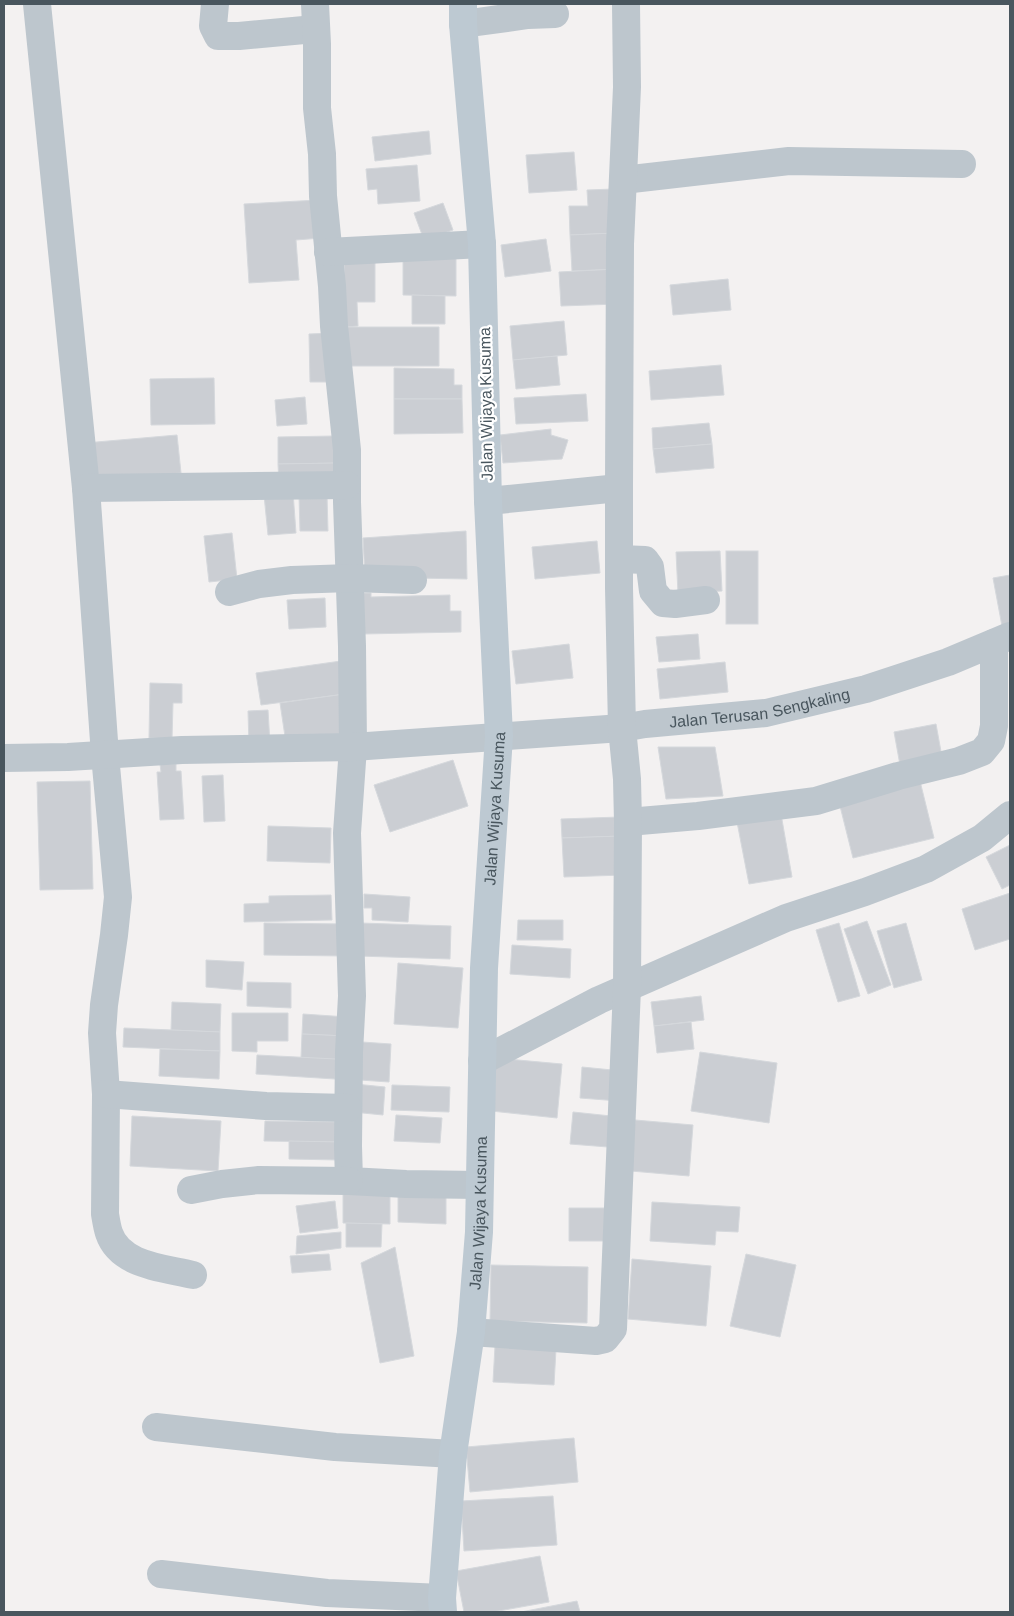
<svg xmlns="http://www.w3.org/2000/svg" width="1014" height="1616" font-family="Arial,sans-serif">
	<style>
		.building { fill: #cbced3; stroke: #d5d8dc }
		.lines { fill: none; stroke-linecap: round; stroke-linejoin: round }
		.street { stroke: #bdc6cd; stroke-width: 28 }
		.secondary { stroke: #bdc9d2; stroke-width: 28 }
		.labels { text-anchor: middle; dominant-baseline: central; stroke-width: 4.5; stroke-linejoin: round; paint-order: stroke }
		.street-label { font-size: 16px; fill: #49565e; stroke: #fff }
	</style>
	<rect width="100%" height="100%" fill="#f3f1f1"/>
	<!-- building -->
	<g class="building">
		<path d="M429,131L431,154L375,161L372,137Z"/>
		<path d="M574,152L577,190L529,193L526,155Z"/>
		<path d="M417,165L420,201L378,204L377,189L368,190L366,169Z"/>
		<path d="M614,189L615,233L570,235L569,206H588L587,190Z"/>
		<path d="M318,200L321,238L296,240L299,280L249,283L244,204Z"/>
		<path d="M443,203L453,230L424,240L414,213Z"/>
		<path d="M615,233L617,269L572,271L570,235Z"/>
		<path d="M546,239L551,271L505,277L501,245Z"/>
		<path d="M403,255H456V296L403,295Z"/>
		<path d="M344,257H375V302H357L358,326L345,327Z"/>
		<path d="M617,269V304L561,306L559,272Z"/>
		<path d="M728,279L731,310L673,315L670,285Z"/>
		<path d="M412,295L445,296V324H412Z"/>
		<path d="M564,321L567,355L513,360L510,326Z"/>
		<path d="M345,327H439V366H346Z"/>
		<path d="M333,333V382H310L309,334Z"/>
		<path d="M557,356L560,385L516,389L513,360Z"/>
		<path d="M721,365L724,395L651,400L649,371Z"/>
		<path d="M394,368L454,369V385H462V399H394Z"/>
		<path d="M214,378L215,424L151,425L150,379Z"/>
		<path d="M586,394L588,421L516,424L514,398Z"/>
		<path d="M305,397L307,424L277,426L275,400Z"/>
		<path d="M394,399H462L463,433L394,434Z"/>
		<path d="M709,423L712,444L653,449L652,428Z"/>
		<path d="M551,429V435L568,440L562,459L503,463L500,435Z"/>
		<path d="M177,435L181,473L89,481L85,443Z"/>
		<path d="M334,436L344,463L278,464V437Z"/>
		<path d="M712,444L714,468L656,473L653,449Z"/>
		<path d="M334,463L335,482L279,483L278,464Z"/>
		<path d="M293,492L296,533L268,535L264,495Z"/>
		<path d="M327,495L328,531H300L299,496Z"/>
		<path d="M466,531L467,579L365,577L363,538Z"/>
		<path d="M232,533L237,579L209,582L204,536Z"/>
		<path d="M597,541L600,573L535,579L532,547Z"/>
		<path d="M720,551L722,591L678,593L676,552Z"/>
		<rect x="726" y="551" width="32" height="73"/>
		<path d="M1010,575V625L1002,626L993,578Z"/>
		<path d="M362,593H371V597L450,595V611H461V632L363,634Z"/>
		<path d="M325,598L326,627L289,629L287,600Z"/>
		<path d="M698,634L700,659L659,662L656,637Z"/>
		<path d="M569,644L573,678L516,684L512,651Z"/>
		<path d="M341,661L345,694L261,705L256,673Z"/>
		<path d="M725,662L728,692L660,699L657,669Z"/>
		<path d="M150,683L182,684V703H173L172,739L149,738Z"/>
		<path d="M345,694L351,734L286,743L280,703Z"/>
		<path d="M268,710L270,744L249,745L248,711Z"/>
		<path d="M936,724L942,757L900,765L894,732Z"/>
		<path d="M658,747H715L723,796L666,799Z"/>
		<path d="M453,760L468,806L390,832L374,785Z"/>
		<path d="M160,764H176V771H181L184,819L160,820L157,772H161Z"/>
		<path d="M223,775L225,821L204,822L202,776Z"/>
		<path d="M90,781L93,889L40,890L37,782Z"/>
		<path d="M920,781L934,838L853,858L839,802Z"/>
		<path d="M781,814L792,877L749,884L737,822Z"/>
		<path d="M620,817L621,836L562,838L561,819Z"/>
		<path d="M268,826L331,828L330,863L267,861Z"/>
		<path d="M621,836L623,875L564,877L562,838Z"/>
		<path d="M1010,845V885L1002,889L986,857Z"/>
		<path d="M1010,893V939L975,950L962,909Z"/>
		<path d="M364,894L410,897L408,922L372,920V908H364Z"/>
		<path d="M331,895L332,920L244,922V904L269,903V896Z"/>
		<path d="M518,920H563V940H517Z"/>
		<path d="M867,921L891,985L868,994L844,929Z"/>
		<path d="M264,923L345,924V956L264,955Z"/>
		<path d="M360,923L451,926L450,959L359,956Z"/>
		<path d="M839,923L860,996L838,1002L816,930Z"/>
		<path d="M906,923L922,980L894,988L877,931Z"/>
		<path d="M512,945L571,949L570,978L510,974Z"/>
		<path d="M206,960L244,962L242,990L206,987Z"/>
		<path d="M398,963L463,968L458,1028L394,1024Z"/>
		<path d="M247,982L291,983V1008L247,1006Z"/>
		<path d="M701,996L704,1020L654,1026L651,1002Z"/>
		<path d="M172,1002L221,1004L220,1032L171,1030Z"/>
		<path d="M232,1013H288V1041H257V1052L232,1051Z"/>
		<path d="M303,1014L347,1017L346,1036L302,1034Z"/>
		<path d="M691,1022L694,1049L657,1053L654,1026Z"/>
		<path d="M124,1028L220,1032V1051L123,1047Z"/>
		<path d="M302,1034L346,1036L345,1060L301,1058Z"/>
		<path d="M362,1042L391,1044L389,1082L360,1080Z"/>
		<path d="M160,1049L220,1051L219,1079L159,1076Z"/>
		<path d="M700,1052L777,1063L769,1123L691,1111Z"/>
		<path d="M257,1055L336,1059L335,1079L256,1074Z"/>
		<path d="M496,1058L562,1064L557,1118L491,1111Z"/>
		<path d="M582,1067L622,1071L619,1101L580,1098Z"/>
		<path d="M355,1084L385,1087L383,1115L353,1112Z"/>
		<path d="M392,1085L450,1087L449,1112L391,1110Z"/>
		<path d="M573,1112L611,1116L608,1147L570,1144Z"/>
		<path d="M396,1115L442,1118L440,1143L394,1141Z"/>
		<path d="M132,1116L221,1121L218,1171L130,1166Z"/>
		<path d="M635,1120L693,1125L689,1176L631,1171Z"/>
		<path d="M265,1121L341,1122L340,1142L264,1141Z"/>
		<path d="M289,1141L340,1142V1160L289,1159Z"/>
		<path d="M343,1190L390,1192V1224L343,1223Z"/>
		<path d="M398,1194L446,1195V1224L398,1222Z"/>
		<path d="M335,1201L338,1228L300,1233L296,1206Z"/>
		<path d="M652,1202L740,1207L738,1232L716,1231L715,1245L650,1241Z"/>
		<path d="M569,1208H612L613,1241H569Z"/>
		<path d="M346,1223L382,1224L381,1247H346Z"/>
		<path d="M341,1232V1248L296,1254L297,1236Z"/>
		<path d="M395,1247L414,1356L380,1363L361,1263Z"/>
		<path d="M329,1254L331,1270L292,1273L290,1256Z"/>
		<path d="M746,1254L796,1265L780,1337L730,1326Z"/>
		<path d="M632,1259L711,1266L706,1326L628,1319Z"/>
		<path d="M491,1265L588,1267L587,1323L490,1321Z"/>
		<path d="M495,1346L556,1349L554,1385L493,1382Z"/>
		<path d="M574,1438L578,1482L470,1492L466,1447Z"/>
		<path d="M553,1496L557,1545L464,1551L461,1501Z"/>
		<path d="M540,1556L549,1602L493,1612H464L456,1571Z"/>
		<path d="M577,1601L580,1612H521Z"/>
	</g>
	<g class="lines">
		<!-- street -->
		<g class="street">
			<path d="M37,4L86,488L105,755L118,897L114,935L104,1005L102,1033L106,1094L105,1214C106,1220 107,1227 109,1233C120,1266 165,1268 193,1275"/>
			<path d="M215,4L213,26L218,36H239L315,29"/>
			<path d="M315,4L317,44V108L322,154L323,196L332,286L334,326L347,450V502L352,646L353,747L347,833L352,996L349,1052L348,1146L349,1181L406,1184L479,1185"/>
			<path d="M463,24L528,15L555,14"/>
			<path d="M623,180L789,161L962,164"/>
			<path d="M328,252L482,244"/>
			<path d="M86,488L347,485"/>
			<path d="M488,501L619,488"/>
			<path d="M620,559L645,560L650,567L653,591L663,603L675,604L706,600"/>
			<path d="M229,592L259,584L292,580L350,578L413,580"/>
			<path id="s1" d="M4,758L68,757L182,750L353,747L622,728L645,724L766,713L866,689L948,662L1010,636"/>
			<path d="M628,822L698,816L816,801L898,776L959,761L982,752L991,741L994,726V643"/>
			<path d="M482,1061L599,1000L786,918L865,892L926,869L982,838L1010,815"/>
			<path d="M106,1094L266,1106L348,1108"/>
			<path d="M191,1190L222,1184L259,1180L349,1181"/>
			<path d="M471,1332L596,1341L605,1339L613,1329L627,988L628,822L627,779L622,728L619,588V488L620,244L627,87L626,4"/>
			<path d="M156,1427L335,1447L453,1454"/>
			<path d="M161,1574L327,1593L442,1598"/>
		</g>
		<!-- secondary -->
		<path class="secondary" id="s2" d="M443,1612L442,1598L453,1454L471,1332L479,1232L484,968L499,736L488,501L482,244L463,24V4"/>
	</g>
	<g class="labels">
		<!-- street labels -->
		<g class="street-label">
			<text transform="translate(486 404) rotate(-91)">Jalan Wijaya Kusuma</text>
			<text stroke="none"><textPath href="#s1" startOffset="758">Jalan Terusan Sengkaling</textPath></text>
			<text stroke="none"><textPath href="#s2" startOffset="806">Jalan Wijaya Kusuma</textPath></text>
			<text stroke="none"><textPath href="#s2" startOffset="401">Jalan Wijaya Kusuma</textPath></text>
		</g>
	</g>
	<!-- border -->
	<rect width="1014" height="1616" fill="none" stroke="#49565e" stroke-width="10"/>
</svg>
